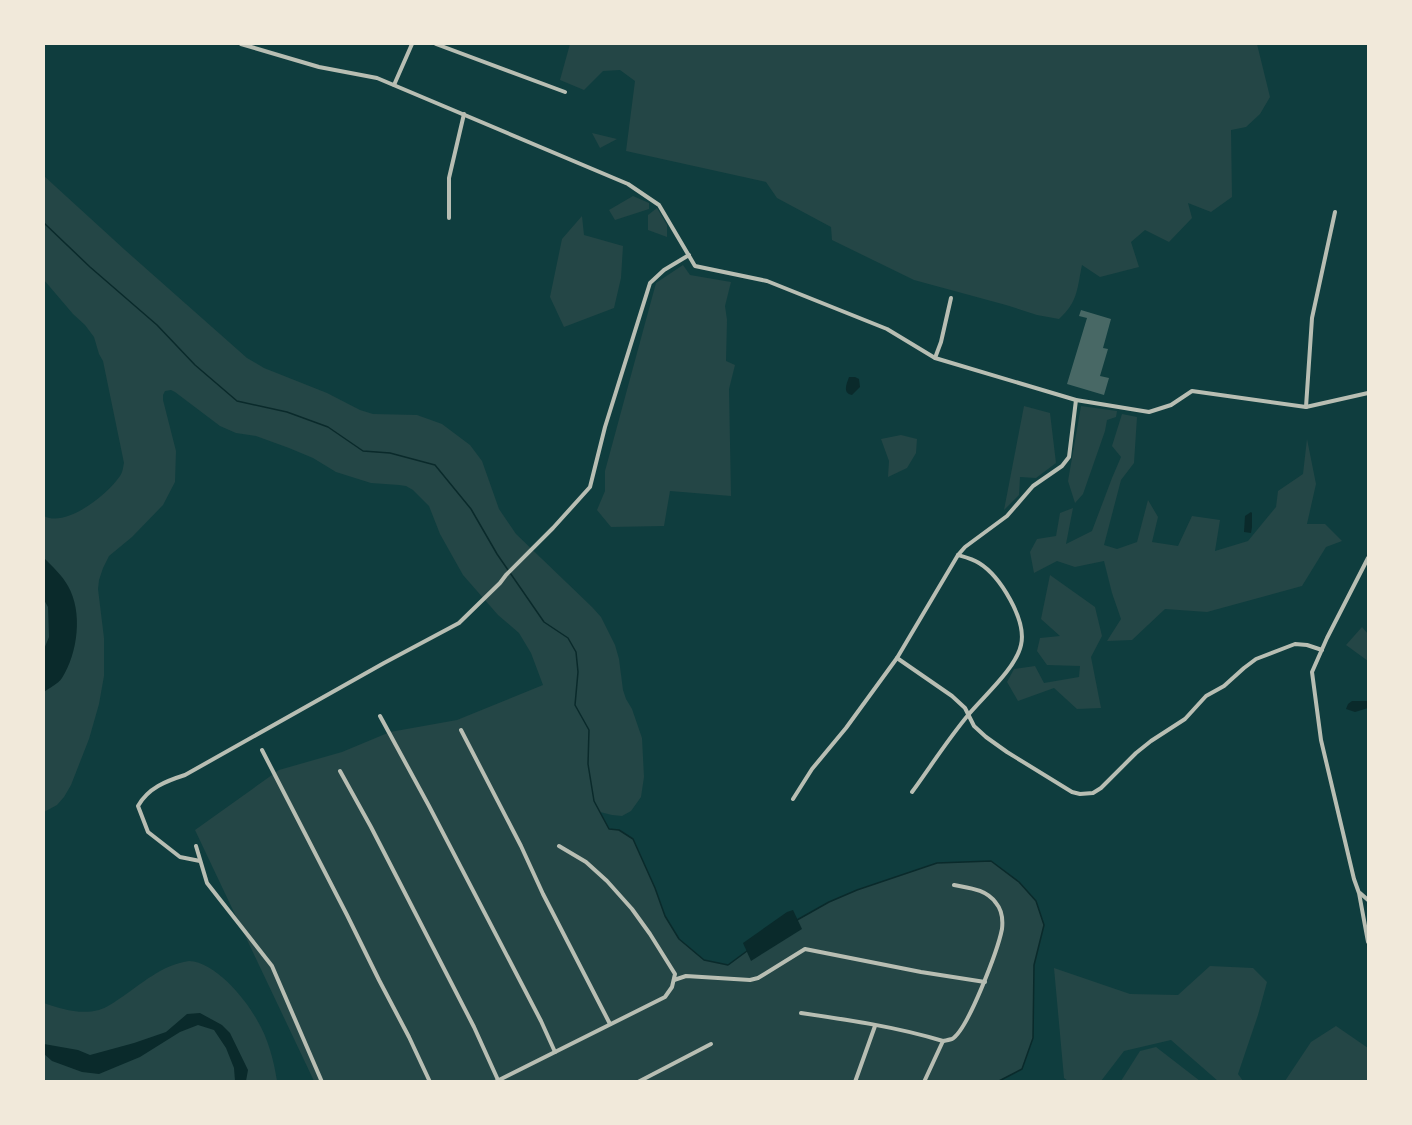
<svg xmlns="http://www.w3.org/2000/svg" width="1412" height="1125" font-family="'PT Serif',serif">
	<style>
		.green { fill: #244646 }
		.water { fill: #0a2a2b }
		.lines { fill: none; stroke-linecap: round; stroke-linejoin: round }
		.stream { stroke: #0a2a2b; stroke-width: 1.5 }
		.building { fill: #486865 }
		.minor { stroke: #b8beb3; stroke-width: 4 }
	</style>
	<rect width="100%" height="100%" fill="#0f3d3e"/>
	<!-- green -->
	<g class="green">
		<path d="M570,44H1257L1270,97L1260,114L1246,127L1231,130L1232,197L1211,212L1188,203L1192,218L1169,242L1145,230L1131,242L1139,267L1100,277L1082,265C1077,289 1078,302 1059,319L1037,315L1006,305L914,280L832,240L831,227L777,198L766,182L626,151L635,81L620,70L603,71L584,90L560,80Z"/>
		<path d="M592,133L617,139L600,148Z"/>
		<path d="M44,176L125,250L247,358L264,368L327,393L360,410L373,414L417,415L442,424L470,445L482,461L499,509L516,534L592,607L601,617L615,645L619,659L623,690L626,699L632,709L642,738L644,777L641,797L631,811L622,816L612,815L600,812L609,829L619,830L633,839L655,888L665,916L679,939L704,960L729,965L759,942L795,921L807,915L829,902L857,890L937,863L991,861L1019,882L1036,901L1044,925L1034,965L1033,1038L1022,1069L997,1082L314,1081L195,830L279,770L342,752L390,732L457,720L543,685L531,653L519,633L498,615L463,575L440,534L429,506L413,490L406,486L399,485L371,483L355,478L336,472L313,458L289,448L256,436L236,433L220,426L175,392L171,390L165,391L163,395V400L176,451L175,482L163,505L132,537L109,556L103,568L99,580L98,589L104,638V676L99,704L89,739L71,785L64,797L57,805L44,812V516C66,528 107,495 120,476C123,472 123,467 124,463L103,361L99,354L94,337L85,325L73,314L44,280Z"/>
		<path d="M633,196L649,203V209L615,220L609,210Z"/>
		<path d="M657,208L667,225V237L648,230V215Z"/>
		<path d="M582,216L584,235L623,246L621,278L614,308L564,327L550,297L562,239Z"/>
		<path d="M683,265L690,275L731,282L725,306L727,320L726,361L735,365L729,389L731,496L670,491L664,526L611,527L597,510L605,491V471L656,283Z"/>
		<path d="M1024,406L1050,413L1056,463L1036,478L1020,477L1019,495L1004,510Z"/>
		<path d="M1081,406L1117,411L1116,417L1107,420L1105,431L1083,494L1075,503L1068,481Z"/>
		<path d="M1122,414L1137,417L1134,463L1121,480L1104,545L1117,549L1137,542L1148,500L1158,517L1152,542L1178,546L1192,516L1220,520L1215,551L1248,541L1276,507L1278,491L1303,474L1307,439L1316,484L1307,524H1325L1342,541L1326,547L1302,586L1207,612L1165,609L1132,640L1107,641L1121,619L1112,593L1104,561L1075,567L1057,561L1034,573L1030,552L1037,539L1056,536L1060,513L1073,508L1066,544L1092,531L1112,478L1121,457L1112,446Z"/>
		<path d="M901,435L917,439L916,453L907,468L888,477L889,461L881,439Z"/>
		<path d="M1050,575L1095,607L1102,636L1091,657L1101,708L1077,709L1054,688L1018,701L1007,682L1014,669L1035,666L1044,683L1079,677L1080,666L1047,665L1037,651L1040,638L1060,636L1041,619Z"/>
		<path d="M1362,627L1368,634V661L1346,645Z"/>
		<path d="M189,961C215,962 245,998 257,1020C268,1038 274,1061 277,1081H44V1003C61,1009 80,1015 99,1010C106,1008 113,1003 119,999C142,984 161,965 189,961Z"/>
		<path d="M1210,966L1253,968L1267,982L1258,1015L1238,1074L1243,1081H1218L1171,1040L1124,1051L1101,1081H1068L1064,1078L1054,968L1130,994L1178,995Z"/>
		<path d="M1336,1026L1368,1048V1081H1285L1311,1042Z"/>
		<path d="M1156,1047L1200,1081H1121L1140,1051Z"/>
	</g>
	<!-- water -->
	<g class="water">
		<path d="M849,377H855L859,379L860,387L852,395C842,393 847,383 849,377Z"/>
		<path d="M1251,512L1252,513V527L1251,533L1244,532L1245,516Z"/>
		<path d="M44,558C52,566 62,575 68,586C83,612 78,653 62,678C58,684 49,688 44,692V649L49,637L48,607L44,600Z"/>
		<path d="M1352,701H1368V708L1355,712L1346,709L1348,704Z"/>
		<path d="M793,910L802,929L751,961L743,943L787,912Z"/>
		<path d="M200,1013L222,1025L230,1033L248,1070L246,1081H235L234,1068L226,1048L214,1030L198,1025L180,1032L140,1057L99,1074L82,1072L52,1061L44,1054V1044L78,1050L90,1055L134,1043L166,1032L187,1014Z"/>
	</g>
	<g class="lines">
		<!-- stream -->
		<g class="stream">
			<path d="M44,223L90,267L157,325L195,365L237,401L287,412L328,427L363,451L390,453L435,465L471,509L497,554L544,622L568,638L576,652L578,672L575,705L589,730L588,764L594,801L609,829L619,830L633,839L655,888L665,916L679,939L704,960L728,965L747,951"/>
			<path d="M797,920L829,902L857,890L937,863L991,861L1019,882L1036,901L1044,925L1034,965L1033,1038L1022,1069L997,1082"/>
		</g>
	</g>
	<!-- building -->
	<path class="building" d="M1081,310L1111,319L1103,348L1108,349L1100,376L1109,378L1104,395L1067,384L1087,318L1079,316Z"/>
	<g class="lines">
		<!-- minor -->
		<g class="minor">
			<path d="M241,44L319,67L377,78L628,184L659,205L695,266L767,281L887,329L935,358L1076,400L1149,412L1171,405L1192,391L1306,407L1368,393"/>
			<path d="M436,44L565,92"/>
			<path d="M394,85L412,44"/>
			<path d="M449,218V178L464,114"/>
			<path d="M935,358L941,342L951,298"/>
			<path d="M1306,407L1312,318L1335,212"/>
			<path d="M1368,558L1327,638L1312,672L1321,740L1354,879L1359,893L1368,942"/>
			<path d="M897,658L952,696L965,708L974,726L986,737L1007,752L1072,792L1080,794L1093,793L1101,788L1136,753L1151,741L1185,719L1206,696L1224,686L1244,668L1256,659L1295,644L1307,645L1322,650"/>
			<path d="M380,716L429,806L541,1021L555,1052"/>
			<path d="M461,730L521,846L543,894L610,1024"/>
			<path d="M262,750L347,915L379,980L409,1037L430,1082"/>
			<path d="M340,771L371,827L474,1027L498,1080"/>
			<path d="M912,792C931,766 948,739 969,714C984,696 1016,668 1021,645C1027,620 1000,576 979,563C973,559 965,557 958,555"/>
			<path d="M793,799L812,769L846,728L897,658L958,555L965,547L1007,516L1033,486L1062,466L1069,457L1076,400"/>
			<path d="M196,846L207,883L272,966L322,1082"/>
			<path d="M200,861L180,857L148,832L138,806C148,788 166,781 185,775L384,663L459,623L500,583L506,575L553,528L590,487L605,427L650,283L664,270L689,255"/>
			<path d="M1360,893L1368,900"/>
			<path d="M674,980L686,976L750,980L758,978L805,949L921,972L985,982"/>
			<path d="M801,1013C849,1020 897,1027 943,1041"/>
			<path d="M495,1082L665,997L672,987L675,974L650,934L632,909L607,881L586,862L559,846"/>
			<path d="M638,1082L711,1044"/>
			<path d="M855,1082L875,1026"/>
			<path d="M924,1082L943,1041C944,1041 952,1039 952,1039C968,1030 998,949 1002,929C1003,920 1002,910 996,903C986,889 969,888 954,885"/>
		</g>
	</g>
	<!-- border -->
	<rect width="1412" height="1125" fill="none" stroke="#f1e9da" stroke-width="90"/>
</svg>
